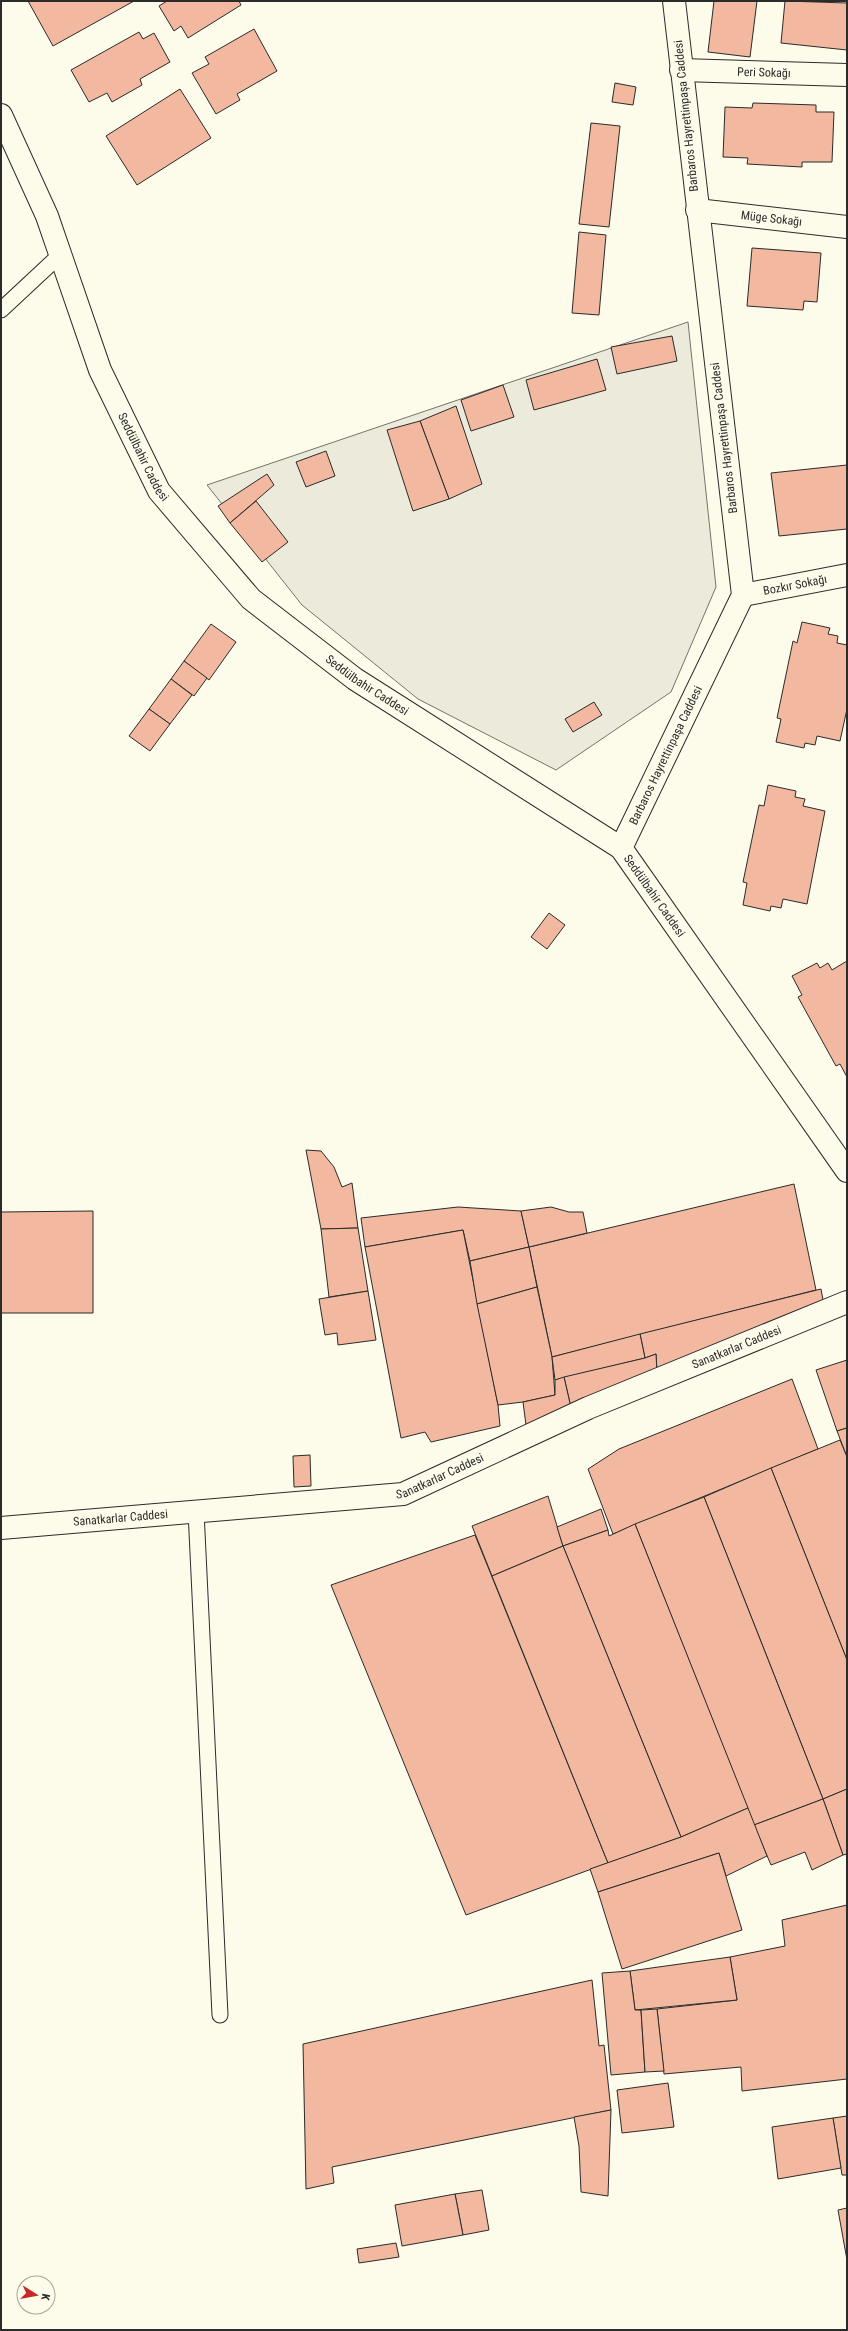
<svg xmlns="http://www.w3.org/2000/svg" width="848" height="2331" font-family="'Roboto Condensed',sans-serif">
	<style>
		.parking { fill: #eceadb; stroke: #74746e }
		.building { fill: #f2b8a0; stroke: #2b2b2b }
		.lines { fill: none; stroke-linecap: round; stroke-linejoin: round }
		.lane-casing { stroke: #2b2b2b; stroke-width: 17 }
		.street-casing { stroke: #2b2b2b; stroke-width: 24 }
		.secondary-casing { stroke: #2b2b2b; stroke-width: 24 }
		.lane { stroke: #fdfbea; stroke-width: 15 }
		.street { stroke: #fdfbea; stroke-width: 22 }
		.secondary { stroke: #fdfbea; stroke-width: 22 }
		.labels { text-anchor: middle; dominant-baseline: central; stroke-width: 3; stroke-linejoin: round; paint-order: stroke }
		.street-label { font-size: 12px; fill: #2b2b2b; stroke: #fdfbea }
	</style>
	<rect width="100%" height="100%" fill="#fdfbea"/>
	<!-- parking -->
	<path class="parking" d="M688,322L716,587L671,692L556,770L418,699L302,605L207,485Z"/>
	<!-- building -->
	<g class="building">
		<path d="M28,1H134L53,46Z"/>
		<path d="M167,1H239L241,5L188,38L181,26L174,31L159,6Z"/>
		<path d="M714,1H757L750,57L708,52Z"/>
		<path d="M785,1L847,3V50L781,43Z"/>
		<path d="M254,29L277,71L237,94L240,100L216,114L192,73L209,64L205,57Z"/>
		<path d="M139,32L143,39L154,33L170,62L140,79L142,85L112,102L107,93L89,102L71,70Z"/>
		<path d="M615,83L636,87L633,105L612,102Z"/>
		<path d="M180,89L211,138L137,185L106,136Z"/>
		<path d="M753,103L816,105V112H834L832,162H802V167L747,164L748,158L723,157L725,107L752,108Z"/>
		<path d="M591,123L620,126L609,227L579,224Z"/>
		<path d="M579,232L606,235L599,315L572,313Z"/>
		<path d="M752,248L821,253L817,302L804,301L803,310L747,306Z"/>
		<path d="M672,336L677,361L617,374L611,347Z"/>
		<path d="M597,359L606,390L534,410L526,380Z"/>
		<path d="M503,385L514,417L471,431L461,400Z"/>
		<path d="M456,406L482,484L449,499L420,421Z"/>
		<path d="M420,421L449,499L413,511L387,430Z"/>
		<path d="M326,451L335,476L306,487L296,462Z"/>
		<path d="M847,465V529L779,536L771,473Z"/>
		<path d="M267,474L274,485L230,523L218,506Z"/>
		<path d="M256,501L288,542L262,562L230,523Z"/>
		<path d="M802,622L830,628L828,634L838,636L837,643L847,645V709L840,741L817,736L815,745L805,743L804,748L776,742L781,719L777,718L793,641L797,643Z"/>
		<path d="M211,624L236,642L209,680L184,661Z"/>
		<path d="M184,661L207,678L194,696L171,679Z"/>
		<path d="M171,679L192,695L170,724L149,709Z"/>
		<path d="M594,702L602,715L573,732L565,719Z"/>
		<path d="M149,709L170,724L150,751L129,736Z"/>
		<path d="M768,785L796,791L795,797L805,799L803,806L825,811L807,904L783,899L781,908L771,906L770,911L743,905L747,883L743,882L759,805L764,806Z"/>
		<path d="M549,913L565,925L547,949L531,937Z"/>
		<path d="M847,961V1077L840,1064L836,1066L798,997L802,995L792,976L817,963L820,968L828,963L832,970Z"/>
		<path d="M306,1150L321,1151L334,1167L342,1187L352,1183L358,1228L321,1229Z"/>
		<path d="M794,1184L816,1290L552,1357L529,1247Z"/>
		<path d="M458,1207L521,1211L529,1247L470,1261L463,1230L365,1247L361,1218Z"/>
		<path d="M551,1207L569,1212H583L587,1233L529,1247L521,1211Z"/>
		<path d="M93,1211V1313H1V1212Z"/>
		<path d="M358,1228L368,1291L329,1297L321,1229Z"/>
		<path d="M463,1230L498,1405L500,1426L431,1442L425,1432L401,1438L365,1247Z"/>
		<path d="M529,1247L537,1287L477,1304L470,1261Z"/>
		<path d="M537,1287L552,1357L555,1395L523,1402L498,1405L477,1304Z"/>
		<path d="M821,1289L823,1300L657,1373L656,1354L645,1358L640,1334Z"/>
		<path d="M368,1291L376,1340L338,1345L337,1333L325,1335L319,1299Z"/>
		<path d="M640,1334L645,1358L555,1380L552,1357Z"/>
		<path d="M656,1354L657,1373L572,1412L564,1377L645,1358Z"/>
		<path d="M847,1360V1428L837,1431L816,1370Z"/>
		<path d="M564,1377L572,1412L527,1433L523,1402L555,1395V1380Z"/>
		<path d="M792,1379L818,1449L613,1534L588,1469L619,1449Z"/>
		<path d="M847,1428V1457L837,1431Z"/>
		<path d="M840,1440L847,1457V1660L771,1468Z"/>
		<path d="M310,1455L311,1486L294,1487L293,1456Z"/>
		<path d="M771,1468L847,1660V1789L823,1799L704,1497Z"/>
		<path d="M548,1496L563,1546L492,1576L472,1526Z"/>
		<path d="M704,1497L823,1799L754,1825L635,1524Z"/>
		<path d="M601,1509L608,1530L563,1546L557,1527Z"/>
		<path d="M635,1524L748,1808L681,1837L563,1546L608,1530L609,1536Z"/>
		<path d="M475,1535L608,1863L466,1915L331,1585Z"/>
		<path d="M563,1546L681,1837L608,1863L492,1576Z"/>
		<path d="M847,1789V1854L843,1855L823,1799Z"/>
		<path d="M823,1799L843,1855L812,1870L805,1852L771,1865L754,1825Z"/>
		<path d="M748,1808L767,1856L726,1876L719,1853L598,1892L590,1869L681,1837Z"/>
		<path d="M719,1853L742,1930L622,1969L598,1892Z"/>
		<path d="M847,1905V2079L742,2091L741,2067L664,2074L657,2009L737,2000L730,1957L785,1946L782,1920Z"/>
		<path d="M730,1957L737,2000L635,2010L630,1971Z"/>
		<path d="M630,1971L635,2010H641L645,2072L611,2075L602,1973Z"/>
		<path d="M592,1980L599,2046L604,2045L611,2110L332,2167L334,2183L306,2189L303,2044Z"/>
		<path d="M657,2009L664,2071L645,2072L641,2010Z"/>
		<path d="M668,2083L674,2127L622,2133L617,2090Z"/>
		<path d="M611,2110L608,2196L581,2192L579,2146L574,2117Z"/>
		<path d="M847,2116V2175H842L833,2118Z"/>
		<path d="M833,2118L841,2168L778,2179L772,2127Z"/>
		<path d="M482,2190L489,2230L463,2235L455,2194Z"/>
		<path d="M455,2194L463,2235L402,2246L395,2205Z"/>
		<path d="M847,2208V2260L838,2210Z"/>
		<path d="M396,2243L399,2257L359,2263L357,2249Z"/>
	</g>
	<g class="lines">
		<!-- lane casing -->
		<g class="lane-casing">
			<g id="lane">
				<path d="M1,310L60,255"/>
				<path d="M196,1511L220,2015"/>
			</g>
		</g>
		<!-- street casing -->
		<g class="street-casing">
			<g id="street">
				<path id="s1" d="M681,70L847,75"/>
				<path id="s2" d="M697,210L847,227"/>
				<path id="s3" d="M743,595L847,575"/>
				<path id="s4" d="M1,1528L403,1494L588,1408L847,1302"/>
			</g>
		</g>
		<!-- secondary casing -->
		<g class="secondary-casing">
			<g id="secondary">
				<path id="s5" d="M1,115L47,216L100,370L159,491L251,599L355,679L621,848L847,1171"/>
				<path id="s6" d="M621,848L743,595L674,1"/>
			</g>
		</g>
		<!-- lane -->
		<use href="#lane" class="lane"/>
		<!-- street -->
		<use href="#street" class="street"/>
		<!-- secondary -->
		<use href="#secondary" class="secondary"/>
	</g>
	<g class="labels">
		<!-- street labels -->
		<g class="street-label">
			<text stroke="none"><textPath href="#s1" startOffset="83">Peri Sokağı</textPath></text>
			<text transform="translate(686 116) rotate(-96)">Barbaros Hayrettinpaşa Caddesi</text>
			<text stroke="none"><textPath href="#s2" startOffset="75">Müge Sokağı</textPath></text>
			<text transform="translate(724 438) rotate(-97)">Barbaros Hayrettinpaşa Caddesi</text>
			<text stroke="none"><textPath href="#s5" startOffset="371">Seddülbahir Caddesi</textPath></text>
			<text stroke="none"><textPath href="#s3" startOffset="53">Bozkır Sokağı</textPath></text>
			<text stroke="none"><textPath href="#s5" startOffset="695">Seddülbahir Caddesi</textPath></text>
			<text stroke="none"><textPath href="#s6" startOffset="103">Barbaros Hayrettinpaşa Caddesi</textPath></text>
			<text stroke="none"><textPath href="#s5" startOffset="1055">Seddülbahir Caddesi</textPath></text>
			<text stroke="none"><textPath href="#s4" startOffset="768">Sanatkarlar Caddesi</textPath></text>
			<text stroke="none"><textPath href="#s4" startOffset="444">Sanatkarlar Caddesi</textPath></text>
			<text stroke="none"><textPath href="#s4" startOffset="120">Sanatkarlar Caddesi</textPath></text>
		</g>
	</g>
	<!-- border -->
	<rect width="848" height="2331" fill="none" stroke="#2b2b2b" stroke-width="4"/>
	<!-- north arrow -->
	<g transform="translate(36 2295) rotate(101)"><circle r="19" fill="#fdfbea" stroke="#a9a89e"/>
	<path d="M0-3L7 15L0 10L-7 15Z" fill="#c62828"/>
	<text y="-6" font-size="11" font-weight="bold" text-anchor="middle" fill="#2b2b2b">K</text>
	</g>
</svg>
